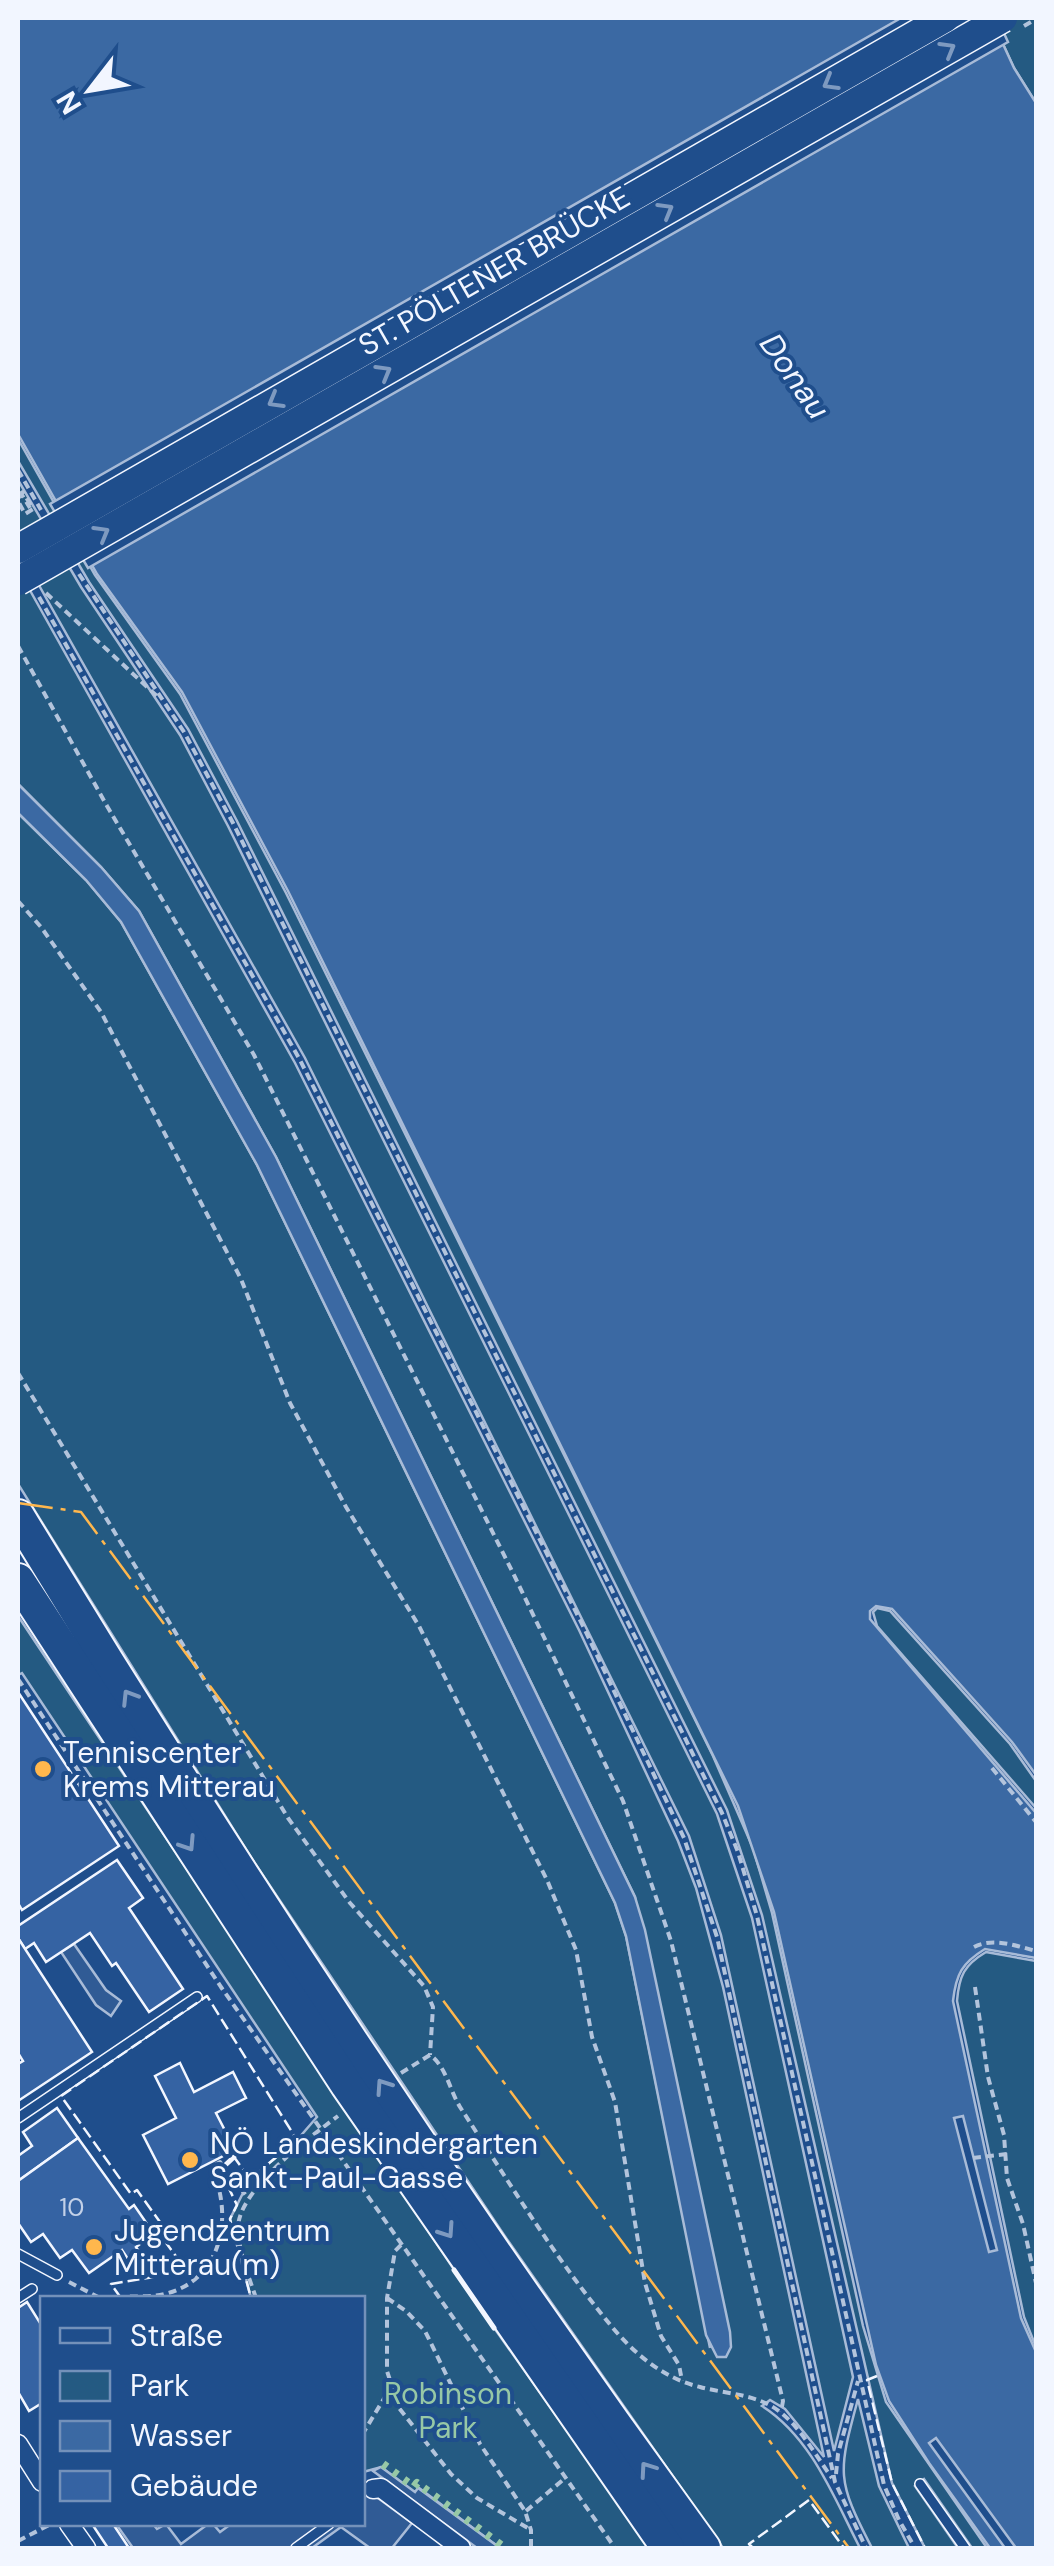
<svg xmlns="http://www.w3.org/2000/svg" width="1054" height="2566" font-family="'DM Sans',sans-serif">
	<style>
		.green { fill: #245a82; stroke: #a8bbd7; stroke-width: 2.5 }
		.parking { fill: #305b95; stroke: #a8bbd7; stroke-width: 2.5 }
		.water { fill: #3b69a3; stroke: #a8bbd7; stroke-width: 2.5 }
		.pier { fill: #1f4e8c; stroke: #a8bbd7; stroke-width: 2.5 }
		.building { fill: #3563a3; stroke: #f2f6ff; stroke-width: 2.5 }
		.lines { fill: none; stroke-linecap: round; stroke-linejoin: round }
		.lane-casing { stroke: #f2f6ff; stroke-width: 12 }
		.street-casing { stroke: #f2f6ff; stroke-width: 21 }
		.highway-casing { stroke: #f2f6ff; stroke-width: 36 }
		.path { stroke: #b3c4dc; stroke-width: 4; stroke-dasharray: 8 5; stroke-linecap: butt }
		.lane { stroke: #1f4e8c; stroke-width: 9 }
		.street { stroke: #1f4e8c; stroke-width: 18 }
		.highway { stroke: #1f4e8c; stroke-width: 32 }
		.primary-bridge-casing { stroke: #f2f6ff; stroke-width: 31; stroke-linecap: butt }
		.path-bridge { stroke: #b3c4dc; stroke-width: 4; stroke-dasharray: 8 5; stroke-linecap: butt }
		.primary-bridge { stroke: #1f4e8c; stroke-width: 28 }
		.hedge { stroke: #97c8a6; stroke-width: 8; stroke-dasharray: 5 8; stroke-linecap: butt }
		.fence { stroke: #f2f6ff; stroke-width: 2.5; stroke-dasharray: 12 5; stroke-linecap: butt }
		.wall { stroke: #f2f6ff; stroke-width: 5 }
		.power { stroke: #ffb74d; stroke-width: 2.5; stroke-dasharray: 35 8 5 8; stroke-linecap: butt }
		.oneway { stroke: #7e9ac0 }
		.poi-dot { fill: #ffb74d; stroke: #1f4e8c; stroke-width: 4 }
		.labels { text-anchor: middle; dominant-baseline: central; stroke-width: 8; stroke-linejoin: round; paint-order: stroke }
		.number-label { font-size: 25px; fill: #c3d1e8 }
		.street-label { font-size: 30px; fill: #f2f6ff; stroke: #1f4e8c }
		.poi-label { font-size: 30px; fill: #f2f6ff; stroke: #1f4e8c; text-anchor: start }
		.park-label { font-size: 30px; fill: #97c8a6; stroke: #1f4e8c }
		.water-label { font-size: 32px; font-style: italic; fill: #f2f6ff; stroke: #1f4e8c }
	</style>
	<rect width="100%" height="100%" fill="#1f4e8c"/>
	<!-- green -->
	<g class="green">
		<path d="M991,18H1036V103L1014,68Z"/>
		<path d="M18,439L95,575L180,694L286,893L713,1756L753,1848L772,1913L863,2326L886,2402L987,2548H972L924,2479L915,2486L958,2548H925L892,2483L762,1915L727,1810L237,821L188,729L89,582L18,461Z"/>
		<path d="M18,480L81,587L180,735L228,826L717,1814L752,1918L853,2377L834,2451L721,1935L689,1836L305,1058L18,548Z"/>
		<path d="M18,569L295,1063L579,1630L678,1841L696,1888L723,1987L824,2457L785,2409L770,2400L762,2406C812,2438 834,2498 860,2548H723L504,2235L252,1859L18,1484V813L86,880L121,922L257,1165L615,1903L626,1936L710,2348L635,1897L276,1157L139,911L101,867L18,784Z"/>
		<path d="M877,1608L890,1611L1010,1744L1036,1781V1808L877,1626L873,1612Z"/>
		<path d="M18,1616L473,2298L650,2548H500L419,2488L415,2493L381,2467L363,2472L362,2298H251L230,2219L250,2179L297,2140L317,2117L22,1673L18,1675Z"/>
		<path d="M986,1952L1036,1961V2347L1024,2317L957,2001C959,1976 964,1965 986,1952Z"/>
		<path d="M858,2399L879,2486L909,2548H872C836,2479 838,2473 858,2399Z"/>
	</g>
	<!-- parking -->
	<g class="parking">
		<path d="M74,1944L106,1990L121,2001L111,2016L96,2005L61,1952Z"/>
		<path d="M381,2467L415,2492L418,2488L500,2548H477L373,2471Z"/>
		<path d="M363,2487L412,2523L392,2548H370L341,2527L312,2548H133L116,2524H153L157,2529L166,2524L181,2544L208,2524H213L220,2532L231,2524H362Z"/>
	</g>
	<!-- water -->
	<g class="water">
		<path d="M18,18H991L1014,68L1036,103V1775L1012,1742L892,1609L876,1606L870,1611V1619L1036,1813V1958L985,1949C962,1963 956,1974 953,2001L1021,2318L1036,2352V2548H990L929,2463L889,2401L876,2365L774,1912L738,1806L288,891L182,692L97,574L18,434Z"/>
		<path d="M18,784L101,867L139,911L276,1157L635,1897L645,1930L730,2332L731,2347L726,2357H717L706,2335L626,1936L615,1903L257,1165L121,922L86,880L18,813Z"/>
	</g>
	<!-- pier -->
	<g class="pier">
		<path d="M901,18H997L1008,42L88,568L50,504Z"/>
		<path d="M963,2116L997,2250L989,2252L954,2118Z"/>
		<path d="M936,2438L1016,2548H1005L929,2443Z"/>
	</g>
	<!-- building -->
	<g class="building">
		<path d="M18,1692L119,1846L22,1910L18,1903Z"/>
		<path d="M117,1860L143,1898L129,1908L183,1989L149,2012L116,1963L112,1966L90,1933L46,1962L34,1943L25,1949L18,1938V1926Z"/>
		<path d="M18,1938L92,2052L18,2101V2064L23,2061L18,2053Z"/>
		<path d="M180,2063L194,2092L233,2072L246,2098L216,2113L235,2150L168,2184L143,2135L176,2118L155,2076Z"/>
		<path d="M57,2108L78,2138L18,2181V2156L32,2146L23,2132Z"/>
		<path d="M78,2138L129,2209L134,2205L154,2234L136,2247L143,2258L136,2262L132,2256L128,2259L122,2250L89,2273L72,2250L60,2258L43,2234L31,2242L18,2223V2181Z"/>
		<path d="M27,2302L42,2326V2403L29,2411L18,2392V2308Z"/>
		<path d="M92,2524H113L129,2548H108Z"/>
	</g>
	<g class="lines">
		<!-- lane casing -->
		<g class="lane-casing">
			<g id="lane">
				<path d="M18,2118L197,1997"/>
				<path d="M18,2254L57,2275"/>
				<path d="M18,2298L32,2289"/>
				<path d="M920,2484L965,2548"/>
				<path d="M296,2548L329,2524"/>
			</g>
		</g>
		<!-- street casing -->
		<g class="street-casing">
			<g id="street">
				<path d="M18,2444L42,2482"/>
				<path d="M373,2489L381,2488L461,2548"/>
				<path d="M69,2524L86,2548"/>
			</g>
		</g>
		<!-- highway casing -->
		<g class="highway-casing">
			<g id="highway">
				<path d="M18,1516C232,1869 461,2214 704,2548"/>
				<path d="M18,1580L347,2085L668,2548"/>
			</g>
		</g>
		<!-- path -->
		<g class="path">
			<path d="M18,470L41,510"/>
			<path d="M18,495L23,492L33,509L25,514L18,501"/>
			<path d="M18,498L22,495L30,508"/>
			<path d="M79,574L184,732L233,823L722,1813L738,1852L757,1916L884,2485L899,2520L915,2548"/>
			<path d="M46,593L160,699"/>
			<path d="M39,597L300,1060L584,1628L684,1838L717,1937L835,2482L866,2548"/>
			<path d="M18,646L107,806L254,1055L513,1573L623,1801L671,1941L783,2401L781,2412"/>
			<path d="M18,901L41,927L101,1012L241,1279L290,1403L346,1507L419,1626L547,1880L576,1950L592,2037L615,2102L645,2283L661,2336L679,2365L682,2381"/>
			<path d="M18,1373L288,1818L350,1903L424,1986L433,2007L430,2055"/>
			<path d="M18,1679L221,1987L615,2548"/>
			<path d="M992,1768L1036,1822"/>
			<path d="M974,1947C993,1937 1017,1946 1036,1951"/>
			<path d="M975,1987L988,2077L1004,2135L1007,2178L1023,2224L1036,2283"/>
			<path d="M401,2073L430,2055C446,2066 450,2091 460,2107C507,2179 553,2255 608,2322C632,2352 662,2378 700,2387C726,2394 758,2394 780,2412C801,2428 816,2456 832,2478"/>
			<path d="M973,2158L1007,2154"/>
			<path d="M401,2245L395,2251L387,2298V2371L399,2408L451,2474L477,2498L531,2530"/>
			<path d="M69,2282L100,2298"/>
			<path d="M117,2298C132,2295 149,2298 164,2294C223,2281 234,2214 211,2167L220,2162L248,2198"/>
			<path d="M256,2298C249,2277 239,2253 238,2230C236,2191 309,2138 338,2116"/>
			<path d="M387,2298L406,2311L425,2331L480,2444L525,2511L531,2530V2548"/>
			<path d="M362,2435L391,2387"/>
			<path d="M836,2474L838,2454L858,2381"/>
			<path d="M526,2511L564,2479"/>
			<path d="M18,2541L51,2524"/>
		</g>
		<!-- lane -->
		<use href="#lane" class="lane"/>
		<!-- street -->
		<use href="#street" class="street"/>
		<!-- highway -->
		<use href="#highway" class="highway"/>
		<!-- primary-bridge casing -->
		<g class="primary-bridge-casing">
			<g id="primary-bridge">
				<path d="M18,549L945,18"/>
				<path d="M18,581L1003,18"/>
			</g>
		</g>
		<!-- path-bridge -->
		<path class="path-bridge" d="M1024,26L1036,19"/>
		<!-- primary-bridge -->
		<use href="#primary-bridge" class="primary-bridge"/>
		<!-- hedge -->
		<path class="hedge" d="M383,2464L414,2487L417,2483L505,2548"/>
		<!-- fence -->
		<g class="fence">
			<path d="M220,2170L237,2205L230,2219L251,2298"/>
			<path d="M121,2298L111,2284L154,2277L178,2259L164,2240L170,2236L137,2190L131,2194L61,2096L207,1996L297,2140L250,2179L234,2157"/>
			<path d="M877,2376L867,2380L892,2483L925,2548"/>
			<path d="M753,2548L749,2544L809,2500L844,2548"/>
		</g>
		<!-- wall -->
		<g class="wall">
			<path d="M220,2170L234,2157"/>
			<path d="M454,2270L494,2328"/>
		</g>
		<!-- power -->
		<path class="power" d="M18,1503L81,1512L849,2548"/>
	</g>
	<!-- one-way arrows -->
	<defs><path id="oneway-chevron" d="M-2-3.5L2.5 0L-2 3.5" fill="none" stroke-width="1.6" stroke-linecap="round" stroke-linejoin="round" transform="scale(2.5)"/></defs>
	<g class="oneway">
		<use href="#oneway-chevron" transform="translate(948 49) rotate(-30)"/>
		<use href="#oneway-chevron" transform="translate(830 83) rotate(150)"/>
		<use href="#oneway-chevron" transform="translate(666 210) rotate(-30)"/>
		<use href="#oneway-chevron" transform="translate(384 372) rotate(-30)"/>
		<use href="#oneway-chevron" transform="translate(275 401) rotate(150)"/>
		<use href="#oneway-chevron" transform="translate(102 533) rotate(-30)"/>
		<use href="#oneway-chevron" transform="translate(129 1697) rotate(-122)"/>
		<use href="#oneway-chevron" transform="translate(188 1844) rotate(57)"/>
		<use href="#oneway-chevron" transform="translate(383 2086) rotate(-124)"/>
		<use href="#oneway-chevron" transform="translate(447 2231) rotate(56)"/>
		<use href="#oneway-chevron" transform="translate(647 2469) rotate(-125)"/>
	</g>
	<!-- markers -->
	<g class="poi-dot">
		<circle cx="43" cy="1769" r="10"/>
		<circle cx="190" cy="2160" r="10"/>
		<circle cx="94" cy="2247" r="10"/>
	</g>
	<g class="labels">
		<!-- number labels -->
		<g class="number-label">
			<text x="72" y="2207">10</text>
		</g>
		<!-- street labels -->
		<g class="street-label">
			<text transform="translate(494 271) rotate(-30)">ST. PÖLTENER BRÜCKE</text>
		</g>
		<!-- poi labels -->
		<g class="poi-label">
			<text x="63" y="1752">Tenniscenter<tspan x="63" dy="34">Krems Mitterau</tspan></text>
			<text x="210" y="2143">NÖ Landeskindergarten<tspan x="210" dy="34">Sankt-Paul-Gasse</tspan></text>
			<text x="114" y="2230">Jugendzentrum<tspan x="114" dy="34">Mitterau(m)</tspan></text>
		</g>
		<!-- park labels -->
		<g class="park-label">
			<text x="448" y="2393">Robinson<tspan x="448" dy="34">Park</tspan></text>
		</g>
		<!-- water labels -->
		<g class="water-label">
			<text transform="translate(795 376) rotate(55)">Donau</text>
		</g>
	</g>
	<!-- border -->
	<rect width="1054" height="2566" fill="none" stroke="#f2f6ff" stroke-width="40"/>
	<!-- legend -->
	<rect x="40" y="2296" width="325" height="230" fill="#1f4e8c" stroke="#7391ba" stroke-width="2.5"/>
	<rect x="60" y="2328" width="50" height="15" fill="#1f4e8c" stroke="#7391ba" stroke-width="2.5"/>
	<text x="130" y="2346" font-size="30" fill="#f2f6ff">Straße</text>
	<rect x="60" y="2371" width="50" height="30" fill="#245a82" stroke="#7391ba" stroke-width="2.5"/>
	<text x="130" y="2396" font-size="30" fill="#f2f6ff">Park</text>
	<rect x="60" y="2421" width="50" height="30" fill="#3b69a3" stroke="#7391ba" stroke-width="2.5"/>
	<text x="130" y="2446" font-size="30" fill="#f2f6ff">Wasser</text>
	<rect x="60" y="2471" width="50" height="30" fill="#3563a3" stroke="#7391ba" stroke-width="2.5"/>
	<text x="130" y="2496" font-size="30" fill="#f2f6ff">Gebäude</text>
	<!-- north arrow -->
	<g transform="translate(90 90) rotate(239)" stroke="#1f4e8c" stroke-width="8" paint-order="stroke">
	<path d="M0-8L18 38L0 25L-18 38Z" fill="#f2f6ff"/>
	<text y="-15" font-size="28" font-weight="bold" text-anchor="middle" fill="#f2f6ff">N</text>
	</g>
</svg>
